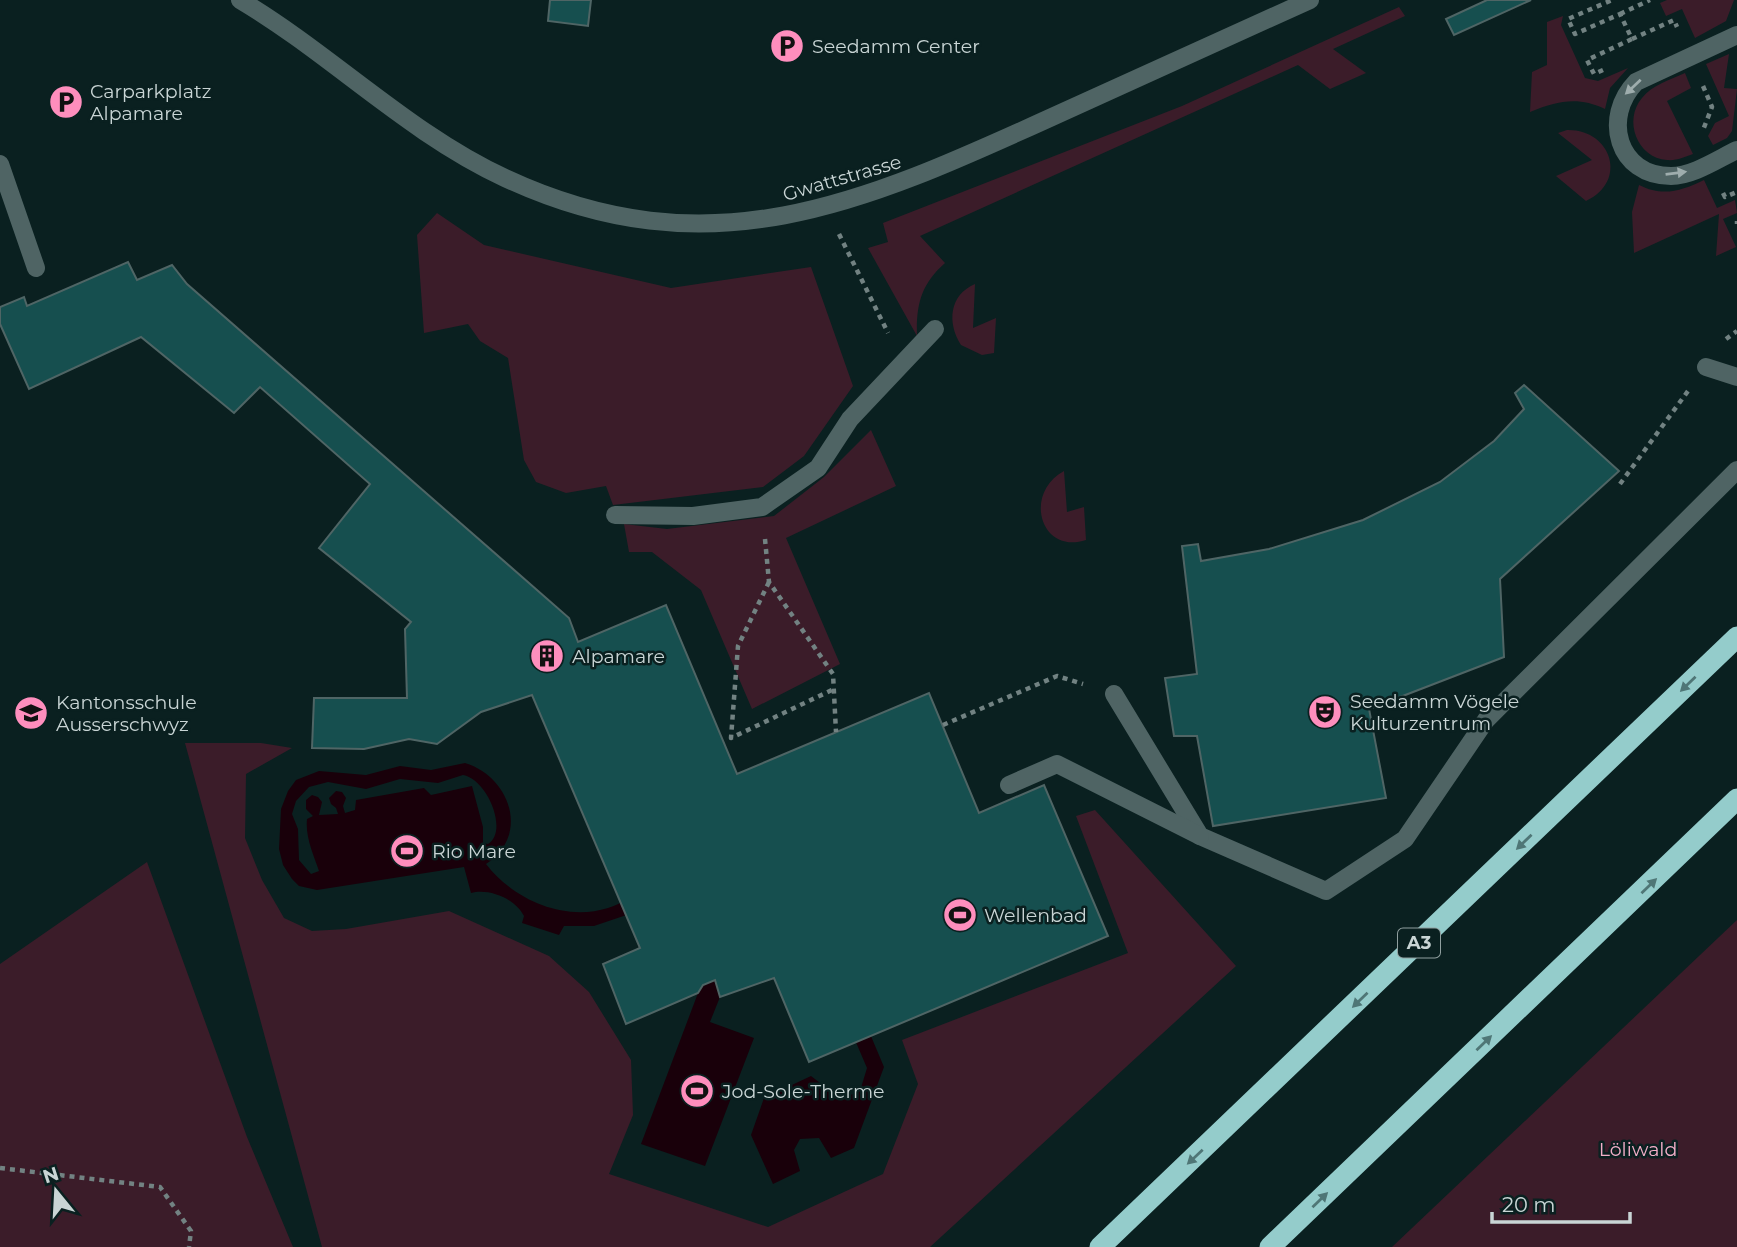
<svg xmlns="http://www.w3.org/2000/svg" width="1737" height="1247" font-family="Montserrat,sans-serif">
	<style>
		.green { fill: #3b1c29 }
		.water { fill: #19000a; fill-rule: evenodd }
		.building { fill: #164f4f; stroke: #4f6565; stroke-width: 2 }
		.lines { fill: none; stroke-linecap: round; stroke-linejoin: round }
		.path { stroke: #728282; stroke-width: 4.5; stroke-dasharray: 5 5; stroke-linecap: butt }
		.minor { stroke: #4f6464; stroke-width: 18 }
		.highway { stroke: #94cccb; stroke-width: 21 }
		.oneway { fill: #9eadad }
		.oneway2 { fill: #4f7676 }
		.labels { text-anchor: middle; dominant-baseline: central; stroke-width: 5; stroke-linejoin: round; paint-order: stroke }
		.shield { fill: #0a2020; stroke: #909f9f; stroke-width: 2 }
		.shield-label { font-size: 18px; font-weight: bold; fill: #c9d5d5 }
		.poi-label { font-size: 19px; fill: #c9d5d5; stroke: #0a2020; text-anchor: start }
		.street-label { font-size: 19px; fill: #c9d5d5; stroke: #0a2020 }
		.park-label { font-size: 19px; fill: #f3aec8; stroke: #0a2020 }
	</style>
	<rect width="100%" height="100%" fill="#0a2020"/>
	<!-- green -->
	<g class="green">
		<path d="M1667,0H1734L1726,21L1695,38L1682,9L1666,16L1660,3Z"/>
		<path d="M1399,7L1405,16L1333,49L1366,73L1330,89L1298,65L920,236L945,263C921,284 916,305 917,336L868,248L888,242L883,223L1182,106Z"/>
		<path d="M1563,16L1561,25L1585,78L1598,81L1628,68L1610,88L1605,109C1578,96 1557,101 1530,112L1532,72L1547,65V22Z"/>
		<path d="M1729,54L1724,88L1737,89L1732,131L1727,138L1713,145L1708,136L1715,123L1729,116L1706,64Z"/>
		<path d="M1685,73L1691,88L1667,101L1693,154C1685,157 1676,161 1667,160C1637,158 1623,120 1642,98C1652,85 1670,80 1685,73Z"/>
		<path d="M1567,130C1611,129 1629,181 1586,201L1556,176L1592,160L1558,133Z"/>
		<path d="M1704,180L1717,208L1735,200L1737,213L1723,219L1736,247L1716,256L1719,214L1634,253L1632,212L1639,185C1663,197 1681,191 1704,180Z"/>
		<path d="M437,213L484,245L671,288L811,267L853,386L804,456L763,487L613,505L606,486L566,493L536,482L524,460L508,358L480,341L468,324L424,333L417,235Z"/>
		<path d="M975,284L973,328L996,318L994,353L982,355L961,345C947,323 949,295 975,284Z"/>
		<path d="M871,430L896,486L786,538L840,664L752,709L701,590L652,552H629L624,524L667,529L774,516L824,477Z"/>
		<path d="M1064,471L1067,512L1084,507L1086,540C1040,555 1023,493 1064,471Z"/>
		<path d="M185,743H261L292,748L246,774L245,838L262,880L284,918L312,931L346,929L449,911L549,956L589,992L631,1060L633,1115L609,1174L768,1227L883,1174L918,1084L902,1040L1128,953L1076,816L1095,810L1236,966L930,1247H322Z"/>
		<path d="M147,862L247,1137L293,1247H0V964Z"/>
		<path d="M1737,920V1247H1392Z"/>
	</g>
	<!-- water -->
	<g class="water">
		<path d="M465,763C511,777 530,836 486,864C513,899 563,922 608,908C623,903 638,894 653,887L659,904L594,926H564L559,935L522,923L524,916C515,898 488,888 471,893L464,867L317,890L299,886L292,879L283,865L279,849L281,809L288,791L296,780L319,771L366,775L400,766L431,770ZM463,775C487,779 509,831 488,844L483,843V827L472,786L431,795L424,788L356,800L355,810L345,813L343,806L346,798L342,792L336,791L329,798L331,804L336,808L338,814L319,815L322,802L318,797L312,795L306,800V809L313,816L307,819C305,837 314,856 319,871L311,874L299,860L298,829L292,814L296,801L309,787L328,782L366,789L400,779L438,783Z"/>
		<path d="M715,980L746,987L720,997L710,1022L754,1038L705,1166L641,1144L698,993L703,985Z"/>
		<path d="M852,991L884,1067L854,1148L831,1158L819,1138L800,1139L794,1150L800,1171L773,1184L751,1135L764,1098L811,1076L841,1099L860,1091L867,1068L837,998Z"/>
	</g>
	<!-- building -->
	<g class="building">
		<path d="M550,0H591L588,26L548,21Z"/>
		<path d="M1487,0H1531L1454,35L1446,19Z"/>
		<path d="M128,262L137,280L172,265L187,284L569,618L578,642L666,605L737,774L929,693L979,813L1044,785L1108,936L809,1062L774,978L720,997L715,980L703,985L698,993L626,1024L603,964L640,948L532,695L481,712L437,744L409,739L364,749L312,748L314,698H407L405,629L411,622L319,548L370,484L260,387L234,413L141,337L29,389L0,324V307L24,297L27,306Z"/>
		<path d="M1524,385L1619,471L1500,579L1504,657L1369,709L1386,798L1213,826L1197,736H1174L1165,678L1197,674L1182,546L1198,544L1201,561L1269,549L1363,520L1440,482L1494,441L1524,409L1515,393Z"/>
	</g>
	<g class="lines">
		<!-- path -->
		<g class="path">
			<path d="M1620,14L1650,0"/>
			<path d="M1632,39L1674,20L1677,27"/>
			<path d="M1603,70L1594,74L1587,60L1632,39L1620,14L1575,34L1568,19L1612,0"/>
			<path d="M1703,86L1712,107L1703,130"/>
			<path d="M1723,193L1725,197L1737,192"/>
			<path d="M1737,221V224"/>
			<path d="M839,234L888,333"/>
			<path d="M1726,339L1737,331"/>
			<path d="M1620,484L1688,391"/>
			<path d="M765,539L769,582L833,674L836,732"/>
			<path d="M769,582L738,646L731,738L834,689"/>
			<path d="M943,725L1057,676L1083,684"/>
			<path d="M0,1168L160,1187L191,1231L189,1247"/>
		</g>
		<!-- minor -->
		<g class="minor">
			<path d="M240,0C331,54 408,133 505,178C709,273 863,203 1052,117C1138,78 1224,39 1310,0"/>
			<path d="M1737,35L1636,82C1602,117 1617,176 1671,176C1693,176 1718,159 1737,150"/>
			<path d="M0,164L36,268"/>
			<path d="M1706,367L1737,377"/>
			<path d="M615,515L693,516L762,507L818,468L850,419L935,329"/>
			<path d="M1114,694L1200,836L1326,891L1405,839L1486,720L1737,470"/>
			<path d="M1009,785L1057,764L1200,836"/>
		</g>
		<!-- highway -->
		<g class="highway">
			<path d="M1100,1247L1737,637"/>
			<path d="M1270,1247L1737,799"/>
		</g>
	</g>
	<!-- one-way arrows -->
	<defs><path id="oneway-solid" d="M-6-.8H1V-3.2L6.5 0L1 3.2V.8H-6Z" transform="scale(1.75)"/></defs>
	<g class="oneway">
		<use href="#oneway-solid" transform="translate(1633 87) rotate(137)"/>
		<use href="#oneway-solid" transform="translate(1676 173) rotate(-7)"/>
	</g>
	<g class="oneway2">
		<use href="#oneway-solid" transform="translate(1688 684) rotate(136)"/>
		<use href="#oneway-solid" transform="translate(1524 842) rotate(136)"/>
		<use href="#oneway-solid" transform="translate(1649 886) rotate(-44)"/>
		<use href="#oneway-solid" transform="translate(1360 1000) rotate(136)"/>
		<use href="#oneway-solid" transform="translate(1484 1043) rotate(-44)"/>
		<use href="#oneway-solid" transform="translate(1195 1157) rotate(137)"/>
		<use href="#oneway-solid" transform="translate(1320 1200) rotate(-44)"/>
	</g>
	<!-- icons -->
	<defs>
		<g id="parking-disc" transform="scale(1.75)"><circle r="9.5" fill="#fe8ebd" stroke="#0a2020"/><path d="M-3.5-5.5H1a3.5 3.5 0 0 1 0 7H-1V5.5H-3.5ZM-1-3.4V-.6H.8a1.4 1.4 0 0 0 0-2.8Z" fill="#111"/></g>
		<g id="building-disc" transform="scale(1.75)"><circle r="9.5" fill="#fe8ebd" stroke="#0a2020"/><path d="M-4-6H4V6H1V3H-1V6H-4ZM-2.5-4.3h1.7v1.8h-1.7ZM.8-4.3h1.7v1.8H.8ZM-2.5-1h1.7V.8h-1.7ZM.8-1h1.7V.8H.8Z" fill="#111"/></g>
		<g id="theatre-disc" transform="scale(1.75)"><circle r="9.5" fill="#fe8ebd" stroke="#0a2020"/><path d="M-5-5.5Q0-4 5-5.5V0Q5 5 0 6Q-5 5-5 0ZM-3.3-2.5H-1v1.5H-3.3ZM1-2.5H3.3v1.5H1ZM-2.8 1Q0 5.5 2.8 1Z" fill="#111"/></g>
		<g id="school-disc" transform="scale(1.75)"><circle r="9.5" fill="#fe8ebd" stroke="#0a2020"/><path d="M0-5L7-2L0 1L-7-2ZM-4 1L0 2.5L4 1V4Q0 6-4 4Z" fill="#111"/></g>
		<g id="stadium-disc" transform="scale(1.75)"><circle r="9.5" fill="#fe8ebd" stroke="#0a2020"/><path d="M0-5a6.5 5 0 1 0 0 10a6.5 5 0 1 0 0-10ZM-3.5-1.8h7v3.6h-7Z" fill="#111"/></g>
	</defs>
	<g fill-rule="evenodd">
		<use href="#parking-disc" x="787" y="46"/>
		<use href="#parking-disc" x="66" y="102"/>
		<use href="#building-disc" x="547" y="656"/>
		<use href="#theatre-disc" x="1325" y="712"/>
		<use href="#school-disc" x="31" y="713"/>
		<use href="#stadium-disc" x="407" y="851"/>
		<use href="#stadium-disc" x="960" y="915"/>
		<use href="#stadium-disc" x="697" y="1091"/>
	</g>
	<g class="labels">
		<!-- shield labels -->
		<rect class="shield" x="1398" y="928.5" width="42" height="29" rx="5"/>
		<g class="shield-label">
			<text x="1419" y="943">A3</text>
		</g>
		<!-- poi labels -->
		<g class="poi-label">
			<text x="812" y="46">Seedamm Center</text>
			<text x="90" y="91">Carparkplatz<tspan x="90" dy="22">Alpamare</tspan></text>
			<text x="572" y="656">Alpamare</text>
			<text x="1350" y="701">Seedamm Vögele<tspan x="1350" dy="22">Kulturzentrum</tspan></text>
			<text x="56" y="702">Kantonsschule<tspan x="56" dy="22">Ausserschwyz</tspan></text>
			<text x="432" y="851">Rio Mare</text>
			<text x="984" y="915">Wellenbad</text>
			<text x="722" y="1091">Jod-Sole-Therme</text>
		</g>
		<!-- street labels -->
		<g class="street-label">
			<text transform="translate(842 178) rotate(-16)">Gwattstrasse</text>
		</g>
		<!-- park labels -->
		<g class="park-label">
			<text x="1638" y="1149">Löliwald</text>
		</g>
	</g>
	<!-- north arrow -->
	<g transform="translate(56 1191) rotate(342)" stroke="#0a2020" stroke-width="5" paint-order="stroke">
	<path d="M0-5L12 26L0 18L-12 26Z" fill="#c9d5d5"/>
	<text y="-10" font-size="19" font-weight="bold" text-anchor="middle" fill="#c9d5d5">N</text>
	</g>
	<!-- scale -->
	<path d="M1492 1212v10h138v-10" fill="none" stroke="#c9d5d5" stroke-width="3.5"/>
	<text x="1502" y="1212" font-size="21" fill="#c9d5d5" stroke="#0a2020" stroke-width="5" paint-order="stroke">20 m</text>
</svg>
